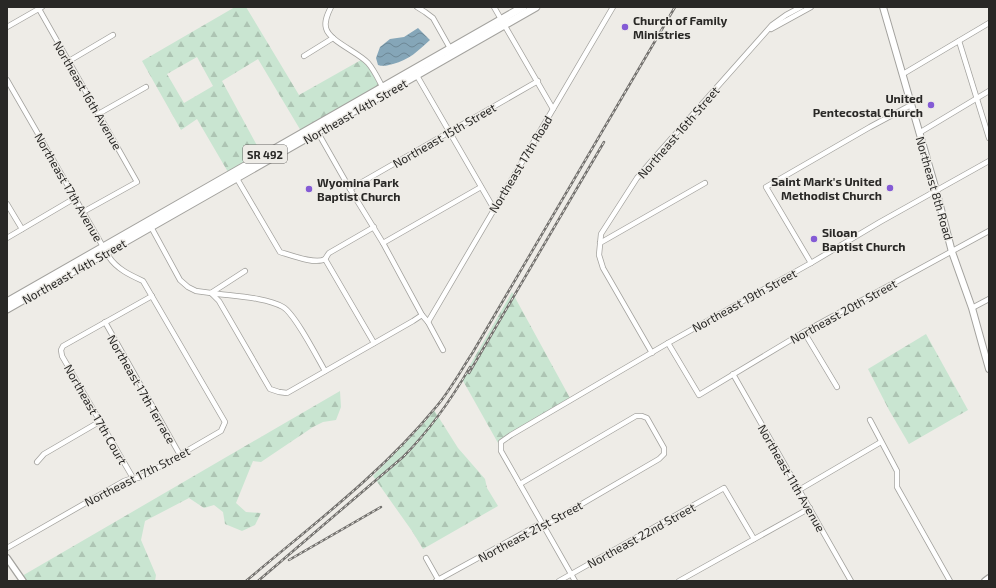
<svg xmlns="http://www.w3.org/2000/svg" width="996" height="588" font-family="'Exo 2',sans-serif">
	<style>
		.forest { fill: url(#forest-firs); fill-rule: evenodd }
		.water { fill: url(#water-waves) }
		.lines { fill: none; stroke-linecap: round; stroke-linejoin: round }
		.minor-casing { stroke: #a3a29e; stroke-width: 6 }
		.tertiary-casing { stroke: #a3a29e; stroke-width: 8 }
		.secondary-casing { stroke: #a3a29e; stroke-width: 8 }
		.primary-casing { stroke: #a3a29e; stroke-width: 9 }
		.minor { stroke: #fff; stroke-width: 4.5 }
		.tertiary { stroke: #fff; stroke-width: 5.5 }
		.secondary { stroke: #fff; stroke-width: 6 }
		.primary { stroke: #fff; stroke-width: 7 }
		.rail-casing { stroke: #73716e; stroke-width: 2.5 }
		.rail { stroke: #eeece7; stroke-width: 1; stroke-dasharray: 3; stroke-linecap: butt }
		.poi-dot { fill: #845bd5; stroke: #eeece7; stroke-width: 1.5 }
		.labels { text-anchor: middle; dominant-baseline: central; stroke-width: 3; stroke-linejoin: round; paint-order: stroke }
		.shield { fill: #eeece7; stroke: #646360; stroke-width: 1 }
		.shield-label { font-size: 11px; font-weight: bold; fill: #292826 }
		.poi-label { font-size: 12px; font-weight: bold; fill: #292826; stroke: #eeece7; text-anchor: start }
		.street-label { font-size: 12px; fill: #292826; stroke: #eeece7 }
	</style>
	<defs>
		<pattern id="forest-firs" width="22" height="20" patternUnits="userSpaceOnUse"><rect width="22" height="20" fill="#c9e5d1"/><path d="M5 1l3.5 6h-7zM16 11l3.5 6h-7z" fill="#adc4b3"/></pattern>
		<pattern id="water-waves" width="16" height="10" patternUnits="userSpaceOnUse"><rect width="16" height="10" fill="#85a6b8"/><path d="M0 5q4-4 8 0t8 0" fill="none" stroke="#6d8795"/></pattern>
	</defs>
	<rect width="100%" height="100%" fill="#eeece7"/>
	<!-- forest -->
	<g class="forest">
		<path d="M235,7H246L299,95L361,60L369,68L379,86L301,131L258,59L222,81L261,153L228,172L197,119L181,130L142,61ZM197,57L213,86L184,103L167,74Z"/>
		<path d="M512,292L570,398L499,440L498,443L462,379Z"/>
		<path d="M926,334L968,410L909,444L889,410L868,369Z"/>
		<path d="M340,391L341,407L336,420L323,422L313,427L261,462L253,461L236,503L246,512L261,513L255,525L242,531L225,524L223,512L214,505L204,508L189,498L145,521L141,540L156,575L155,581H25L22,576Z"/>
		<path d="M434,410L458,448L485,479L487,488L498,506L423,549L412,531L373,476L426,421Z"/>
	</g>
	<!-- water -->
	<path class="water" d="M418,28L430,40C418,51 409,60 393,64C388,65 384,67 378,65L376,58L380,47L390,39L404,37Z"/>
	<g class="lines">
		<!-- minor casing -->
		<g class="minor-casing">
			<g id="minor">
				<path d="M331,7C328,13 324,21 326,28C329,41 358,52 368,63C375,71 379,81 384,90"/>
				<path d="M417,7L425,12L433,18L451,50"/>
				<path d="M494,7L553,109"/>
				<path d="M39,9L137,182L83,212"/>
				<path d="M7,27L42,7"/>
				<path d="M771,29L811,7"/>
				<path d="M959,41L989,138"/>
				<path d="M304,56L333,38"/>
				<path d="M69,61L113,35"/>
				<path d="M416,74L494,209"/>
				<path d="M903,74L989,23"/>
				<path d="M7,80L109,257C117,269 130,275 143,281L225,422L221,431L140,478H133L124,481L7,548"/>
				<path d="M100,113L146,87"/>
				<path d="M317,131L350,189L383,243L422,315"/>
				<path d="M919,133L989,91"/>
				<path d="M236,177L280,252C290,255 316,265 325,259C326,258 328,254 329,253L374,227"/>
				<path d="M350,189L538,81"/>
				<path d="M7,204L22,229"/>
				<path d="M150,225L180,280L188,287L196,291L211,293L219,301L270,389L279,392L287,393L413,321L422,315L428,322L443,350"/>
				<path d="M7,238L75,198"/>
				<path d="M383,243L481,187"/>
				<path d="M600,243L705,183"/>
				<path d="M325,259L374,343"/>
				<path d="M811,263L766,187L870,127L911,105"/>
				<path d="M211,293C231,296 266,297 283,307C295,314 317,357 325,371"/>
				<path d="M211,293L245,271"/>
				<path d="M972,308L989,299"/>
				<path d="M105,322L180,455"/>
				<path d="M428,322L613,7"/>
				<path d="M804,332L837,387"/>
				<path d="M668,343L699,395L804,332L989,231"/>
				<path d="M652,353L603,268L599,255L601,234L637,178L655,157L772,25L786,15L801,7"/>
				<path d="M733,374L851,581"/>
				<path d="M870,420L897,471V487L950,581"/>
				<path d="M37,462L44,454L99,422"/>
				<path d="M133,478L62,356L61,350L63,346L152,296"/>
				<path d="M799,490L881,442"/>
				<path d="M426,558L439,581"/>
				<path d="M436,581L538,525L544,526L659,459L664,454V448L647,418L642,416H636L520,484"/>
				<path d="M559,581L724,488L754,539"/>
				<path d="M575,581L501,451V442L511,435L668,343L811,263L880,222L989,161"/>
				<path d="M679,581L810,508"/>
			</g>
		</g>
		<!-- tertiary casing -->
		<g class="tertiary-casing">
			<g id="tertiary">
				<path d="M7,558L23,581"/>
				<path d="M985,581L989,578"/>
			</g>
		</g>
		<!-- secondary casing -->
		<g class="secondary-casing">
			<path id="secondary" d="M883,7L936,190L952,252L972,308L989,369"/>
		</g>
		<!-- primary casing -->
		<g class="primary-casing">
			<g id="primary">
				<path d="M7,302L523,7"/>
				<path d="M7,309L536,7"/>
			</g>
		</g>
		<!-- minor -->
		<use href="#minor" class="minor"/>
		<!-- tertiary -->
		<use href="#tertiary" class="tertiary"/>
		<!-- secondary -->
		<use href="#secondary" class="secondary"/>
		<!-- primary -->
		<use href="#primary" class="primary"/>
		<!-- rail casing -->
		<g class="rail-casing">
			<g id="rail">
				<path d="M469,373L604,142"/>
				<path d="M289,560L381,507"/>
				<path d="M246,581C311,526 381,474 436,407C450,391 461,370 473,352L675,7"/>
				<path d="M258,581L403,457C430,430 451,400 470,367"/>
			</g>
		</g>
		<!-- rail -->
		<use href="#rail" class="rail"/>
	</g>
	<!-- markers -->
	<g class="poi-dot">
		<circle cx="625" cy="27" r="4"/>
		<circle cx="931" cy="105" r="4"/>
		<circle cx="890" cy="188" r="4"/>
		<circle cx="309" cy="189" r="4"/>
		<circle cx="814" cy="239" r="4"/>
	</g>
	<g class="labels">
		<!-- shield labels -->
		<rect class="shield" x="243" y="145" width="44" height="18" rx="3"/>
		<g class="shield-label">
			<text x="265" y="154">SR 492</text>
		</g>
		<!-- poi labels -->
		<g class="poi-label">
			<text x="633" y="20">Church of Family<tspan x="633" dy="14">Ministries</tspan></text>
			<text x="923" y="98" text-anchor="end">United<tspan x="923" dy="14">Pentecostal Church</tspan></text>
			<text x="882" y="181" text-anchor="end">Saint Mark's United<tspan x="882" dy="14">Methodist Church</tspan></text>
			<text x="317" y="182">Wyomina Park<tspan x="317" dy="14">Baptist Church</tspan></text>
			<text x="822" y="232">Siloan<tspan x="822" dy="14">Baptist Church</tspan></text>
		</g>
		<!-- street labels -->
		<g class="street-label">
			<text transform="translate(88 95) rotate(60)">Northeast 16th Avenue</text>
			<text transform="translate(355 111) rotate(-30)">Northeast 14th Street</text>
			<text transform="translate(678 132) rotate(-49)">Northeast 16th Street</text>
			<text transform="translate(444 135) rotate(-30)">Northeast 15th Street</text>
			<text transform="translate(520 164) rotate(-59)">Northeast 17th Road</text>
			<text transform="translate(69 187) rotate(60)">Northeast 17th Avenue</text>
			<text transform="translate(935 188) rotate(74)">Northeast 8th Road</text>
			<text transform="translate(74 271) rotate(-30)">Northeast 14th Street</text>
			<text transform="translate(744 300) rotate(-29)">Northeast 19th Street</text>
			<text transform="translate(843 311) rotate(-29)">Northeast 20th Street</text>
			<text transform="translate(142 389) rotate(60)">Northeast 17th Terrace</text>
			<text transform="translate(96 414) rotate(60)">Northeast 17th Court</text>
			<text transform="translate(137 476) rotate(-27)">Northeast 17th Street</text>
			<text transform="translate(792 478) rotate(60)">Northeast 11th Avenue</text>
			<text transform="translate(530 531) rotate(-28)">Northeast 21st Street</text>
			<text transform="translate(641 535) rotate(-29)">Northeast 22nd Street</text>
		</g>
	</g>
	<!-- border -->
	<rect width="996" height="588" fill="none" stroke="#292826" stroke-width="16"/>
</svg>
